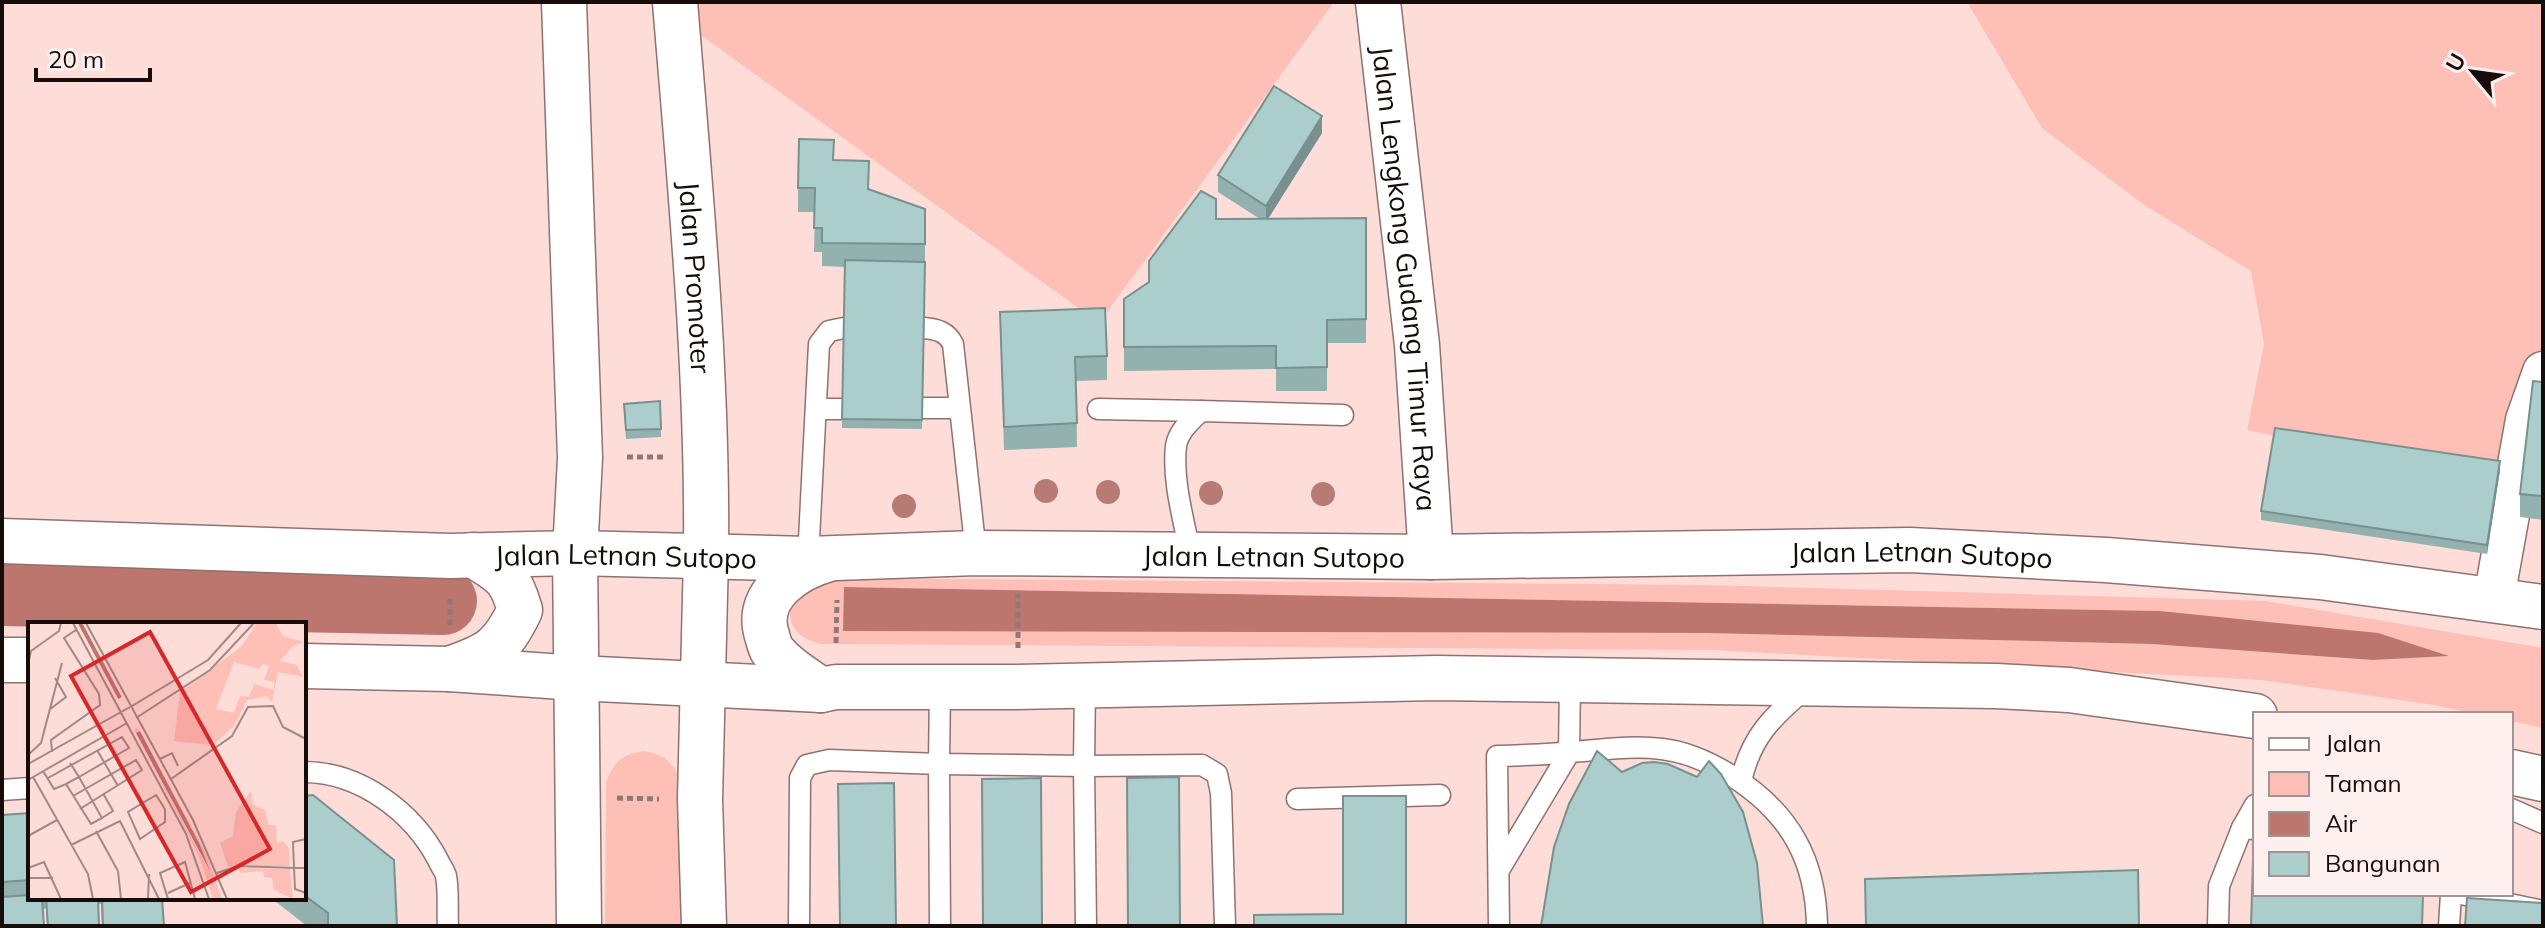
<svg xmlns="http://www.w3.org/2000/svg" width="2545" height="928" font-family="Mulish,sans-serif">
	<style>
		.green { fill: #febfb7; fill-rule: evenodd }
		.water { fill: #bc766e }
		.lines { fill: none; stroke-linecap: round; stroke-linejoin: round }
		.river { stroke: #bc766e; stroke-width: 68 }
		.service-casing { stroke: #8f726e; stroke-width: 23 }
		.minor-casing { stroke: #8f726e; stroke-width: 43 }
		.tertiary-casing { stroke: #8f726e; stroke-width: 47 }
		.primary-casing { stroke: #8f726e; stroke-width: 47 }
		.path { stroke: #8f7976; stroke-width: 5; stroke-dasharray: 6 4; stroke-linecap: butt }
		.service { stroke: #fff; stroke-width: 20 }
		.minor { stroke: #fff; stroke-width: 40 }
		.tertiary { stroke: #fff; stroke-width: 44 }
		.primary { stroke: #fff; stroke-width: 44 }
		.tree { fill: #b87a75 }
		.wall { fill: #93b1af }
		.shaded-wall { fill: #78908f }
		.building { fill: #abcecc; stroke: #78908f; stroke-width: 2 }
		.labels { text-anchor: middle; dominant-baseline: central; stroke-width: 6; stroke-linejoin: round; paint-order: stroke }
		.street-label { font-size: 28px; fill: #160c0a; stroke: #fdf0ee }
		.inset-river { fill: none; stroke: #bc766e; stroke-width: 4 }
		.inset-road { fill: none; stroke: #a18986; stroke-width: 2 }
		.view { fill: #d62828; fill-opacity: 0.15; stroke: #d62828; stroke-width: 4 }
		.inset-edge { fill: none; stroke: #160c0a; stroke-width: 4 }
	</style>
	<rect width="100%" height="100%" fill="#feddd9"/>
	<!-- green -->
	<g class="green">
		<path d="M688,2H1331L1332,5L1099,323L691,28Z"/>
		<path d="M1967,2H2543V354L2525,388L2510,397L2509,428L2500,470L2275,436L2247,430L2264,344L2251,271L2144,205L2042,128Z"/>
		<path d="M826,578L1709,585L2265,601L2543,648V728L2511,721V714H2476L2434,705L2261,680L1713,650L820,644C793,636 785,622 793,596ZM844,587L2160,611L2446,656L2373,660L2151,644L1706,633L844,631Z"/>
		<path d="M643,751C662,754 671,760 680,778L684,926H605L606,782C614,762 621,755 643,751Z"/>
	</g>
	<!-- water -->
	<path class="water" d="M844,587L2160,611L2378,633L2449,656L2373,660L2151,644L1706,633L843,631Z"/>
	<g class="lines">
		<!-- river -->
		<path class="river" d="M2,592L443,601"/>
		<!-- service casing -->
		<g class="service-casing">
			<g id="service">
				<path d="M924,328C937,329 947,332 953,344L976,553"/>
				<path d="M923,408H959"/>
				<path d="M816,409H842"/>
				<path d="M1098,409L1201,411"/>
				<path d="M1190,553C1184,520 1172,481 1176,446C1178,432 1190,421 1201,411L1343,415"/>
				<path d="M808,559L819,344L829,331L844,328"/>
				<path d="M940,687L939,764L1084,766L1085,684"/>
				<path d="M304,772C360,772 413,812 438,860C440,865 445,871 446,876C449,892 447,910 448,926"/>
				<path d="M1741,781C1751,737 1772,717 1805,689"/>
				<path d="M2,790L30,788"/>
				<path d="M1297,799L1440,795"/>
				<path d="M2511,809L2543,823"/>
				<path d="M2242,828L2255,805"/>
				<path d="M1499,870L1569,753L1570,681"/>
				<path d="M2461,894L2543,911"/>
				<path d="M799,926L800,778L807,765L829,760L939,764L940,926"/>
				<path d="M1086,926L1084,766L1202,765L1217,774L1221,793L1225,926"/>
				<path d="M1499,926L1497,756C1522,755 1546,755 1571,752C1601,750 1632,745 1662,749C1689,752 1713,764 1735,778C1790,814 1816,860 1817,926"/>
				<path d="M2218,926L2219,886L2242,828L2255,829"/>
				<path d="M2449,926L2451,894"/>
			</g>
		</g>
		<!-- minor casing -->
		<g class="minor-casing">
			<path id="minor" d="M2494,598L2526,420L2543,372"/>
		</g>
		<!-- tertiary casing -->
		<g class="tertiary-casing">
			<g id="tertiary">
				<path d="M564,2L580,458L575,553"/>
				<path id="s1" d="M675,2C690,186 708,371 706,555"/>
				<path id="s2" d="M1378,2L1417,345L1431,557"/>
			</g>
		</g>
		<!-- primary casing -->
		<g class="primary-casing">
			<g id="primary">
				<path id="s3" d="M2,541L450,556L575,553L808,559L976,553L1431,557L1910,550L2106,560L2320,577L2543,607"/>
				<path d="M575,553L579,926"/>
				<path d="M2,660H30"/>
				<path d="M304,666L449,669L577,678L821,690L836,687H1017L1436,678L1996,686L2069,690L2255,716"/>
				<path d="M449,669C490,655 501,649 520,610C510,575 503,574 473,555"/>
				<path d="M821,690C804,678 785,667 772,650C769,645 768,638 766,632C756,594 796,568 829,559"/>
				<path d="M2511,772L2543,779"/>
				<path d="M704,926L700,799L706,555"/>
			</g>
		</g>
		<!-- path -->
		<g class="path">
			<path d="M627,457H663"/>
			<path d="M450,625V595"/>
			<path d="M836,643L837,600"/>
			<path d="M1018,648V594"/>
			<path d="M617,798L659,799"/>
		</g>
		<!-- service -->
		<use href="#service" class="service"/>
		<!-- minor -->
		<use href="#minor" class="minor"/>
		<!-- tertiary -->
		<use href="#tertiary" class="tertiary"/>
		<!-- primary -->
		<use href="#primary" class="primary"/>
	</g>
	<!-- trees -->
	<g class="tree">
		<circle cx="1046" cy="491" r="12"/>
		<circle cx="1108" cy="492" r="12"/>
		<circle cx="1211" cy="493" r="12"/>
		<circle cx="1323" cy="494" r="12"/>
		<circle cx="904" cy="506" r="12"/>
	</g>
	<!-- wall -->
	<g class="wall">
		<path d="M1322,133L1268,219L1366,218V343H1327V391H1276V369L1124,371V299L1149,283L1216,219H1260L1218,192V175Z"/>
		<path d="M834,160L869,189L925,209V270L922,429L842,428L845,267L822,266V252H814L815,212H798V188Z"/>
		<path d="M1000,312L1107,356V380L1076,381L1077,447L1004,450Z"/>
		<path d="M2543,382V520L2520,517V494Z"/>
		<path d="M660,401L661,437L626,439L624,412Z"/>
		<path d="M2500,470L2487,554L2261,520V511Z"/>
		<path d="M304,796L397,926H307L271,898H304Z"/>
		<path d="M30,813V898H184L162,900L164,926H102L101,904H98L99,926H47L46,908L2,926V815Z"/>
	</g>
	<!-- shaded-wall -->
	<g class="shaded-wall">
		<path d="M1322,116V133L1266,222V206Z"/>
		<path d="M2500,461V470L2487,554V545Z"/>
	</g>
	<!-- building -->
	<g class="building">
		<path d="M1274,86L1322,116L1266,206L1218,175Z"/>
		<path d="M799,139L834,140L833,160L869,161L868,189L925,209V244L822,243V228H814L815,188H798Z"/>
		<path d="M1201,191L1216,199V219L1366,218V319L1327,320V367L1276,368V346L1124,347V299L1149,282V261Z"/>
		<path d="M845,260L925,262L922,420L842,419Z"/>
		<path d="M1105,308L1107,356L1075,357L1077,423L1004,427L1000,312Z"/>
		<path d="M2533,381L2543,382V496L2520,494Z"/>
		<path d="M660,401L661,429L626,430L624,404Z"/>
		<path d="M2275,428L2500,461L2487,545L2261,511Z"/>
		<path d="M1597,751L1622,772L1642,763L1654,762L1668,764L1697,777L1709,761L1721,774L1743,812L1757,863L1763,926H1541L1554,847L1569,804Z"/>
		<path d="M1179,777L1180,926H1128L1127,778Z"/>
		<path d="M1041,778L1042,926H983L982,779Z"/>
		<path d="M894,783L896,926H840L838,784Z"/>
		<path d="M313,795L394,860L397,926H328V913L304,895V796Z"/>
		<path d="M1343,796H1406V926H1254V915L1343,914Z"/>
		<path d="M30,813V880L2,882V815Z"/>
		<path d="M2253,859H2255V894H2423L2422,926H2251Z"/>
		<path d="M2138,870L2139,926H1866L1865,879Z"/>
		<path d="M30,895V898H42L44,926H2V897Z"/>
		<path d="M46,898H98L99,926H48Z"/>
		<path d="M102,898H162L164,926H103Z"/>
		<path d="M2467,898L2543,903V926H2465Z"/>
	</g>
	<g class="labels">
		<!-- street labels -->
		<g class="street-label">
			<text stroke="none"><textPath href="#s1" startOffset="276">Jalan Promoter</textPath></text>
			<text stroke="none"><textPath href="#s2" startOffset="278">Jalan Lengkong Gudang Timur Raya</textPath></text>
			<text stroke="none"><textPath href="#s3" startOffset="1272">Jalan Letnan Sutopo</textPath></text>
			<text stroke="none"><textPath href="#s3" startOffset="1920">Jalan Letnan Sutopo</textPath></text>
			<text stroke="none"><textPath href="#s3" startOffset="624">Jalan Letnan Sutopo</textPath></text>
		</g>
	</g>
	<!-- overview -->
	<g transform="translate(28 622)">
		<rect width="278" height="278" fill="#feddd9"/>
		<path d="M229,1H248L255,14L276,20L265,24L252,39L269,43L275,55L250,50L244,80L239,74L219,78L206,104L185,123L146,119L152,70L214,24ZM206,40L232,47L234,42L241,44L236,58L246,60V68L226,62L221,75L212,74L206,91L188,87ZM109,105L178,231L194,277H185L171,234L106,108ZM112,110L172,223L180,247L108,112ZM223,169L225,182L237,188L241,203H248L249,221L255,219L261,226L262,244L200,245L192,221L205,214L208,190ZM211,246L262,247L265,277L246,268L244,256L236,255L235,249L212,251Z" fill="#febfb7" fill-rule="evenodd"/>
		<path d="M112,109L172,223L182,249L108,111Z" fill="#bc766e"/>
		<path class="inset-river" d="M52,1L92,76"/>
		<path class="inset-road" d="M45,1L158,212L181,277M58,1L165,198L199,277M0,42L3,29L31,9L33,1M104,84L180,38L213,1M21,88L38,75L27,56M108,96L182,48L226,1M69,128L90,164M24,130L23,118L72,83L71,72L36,16L48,8M0,133L13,121L34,41M132,137L144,131L150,144M0,142L102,85M15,149L26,167L38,162L63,202L74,196L51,155L101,126L94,115L20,156M5,155L60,252L65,277M143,157L204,114L220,85L245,84L255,105L278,117M0,158L99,101M38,162L51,155L42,141M128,173L137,187V200L112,217L100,190ZM45,174L108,138L114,148L52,187M74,196L85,189L76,173M68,209L90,249L93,277M0,214L29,198M278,217L265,220L266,246H278M43,223L92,199L131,277M0,246L16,240L33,277M189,251L210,244L266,246L267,267L278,271M0,256H25M140,271L162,261M120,277L121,252M140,277L132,251L157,240L167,277"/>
		<path class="view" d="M122,10L242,227L163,270L43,54Z"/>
		<rect width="278" height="278" class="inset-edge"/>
	</g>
	<!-- border -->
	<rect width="2545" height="928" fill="none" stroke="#160c0a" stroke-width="8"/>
	<!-- legend -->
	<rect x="2253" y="712" width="260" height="184" fill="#fdf0ee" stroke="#a19593" stroke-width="2"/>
	<rect x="2269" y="738" width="40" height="12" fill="#ffffff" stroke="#a19593" stroke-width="2"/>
	<text x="2325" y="752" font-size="24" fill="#160c0a">Jalan</text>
	<rect x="2269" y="772" width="40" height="24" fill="#febfb7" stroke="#a19593" stroke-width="2"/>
	<text x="2325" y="792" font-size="24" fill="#160c0a">Taman</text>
	<rect x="2269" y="812" width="40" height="24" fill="#bc766e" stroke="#a19593" stroke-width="2"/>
	<text x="2325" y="832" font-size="24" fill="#160c0a">Air</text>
	<rect x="2269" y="852" width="40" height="24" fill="#abcecc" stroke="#a19593" stroke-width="2"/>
	<text x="2325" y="872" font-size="24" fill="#160c0a">Bangunan</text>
	<!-- north arrow -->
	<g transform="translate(2473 72) rotate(299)" stroke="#fdf0ee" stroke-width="6" paint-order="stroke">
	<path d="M0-6L14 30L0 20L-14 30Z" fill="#160c0a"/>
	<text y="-12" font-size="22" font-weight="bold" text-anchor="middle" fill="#160c0a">U</text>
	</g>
	<!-- scale -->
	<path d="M36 68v12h114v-12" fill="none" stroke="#160c0a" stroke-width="4"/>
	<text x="48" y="68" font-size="24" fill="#160c0a" stroke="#fdf0ee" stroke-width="6" paint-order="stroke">20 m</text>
</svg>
